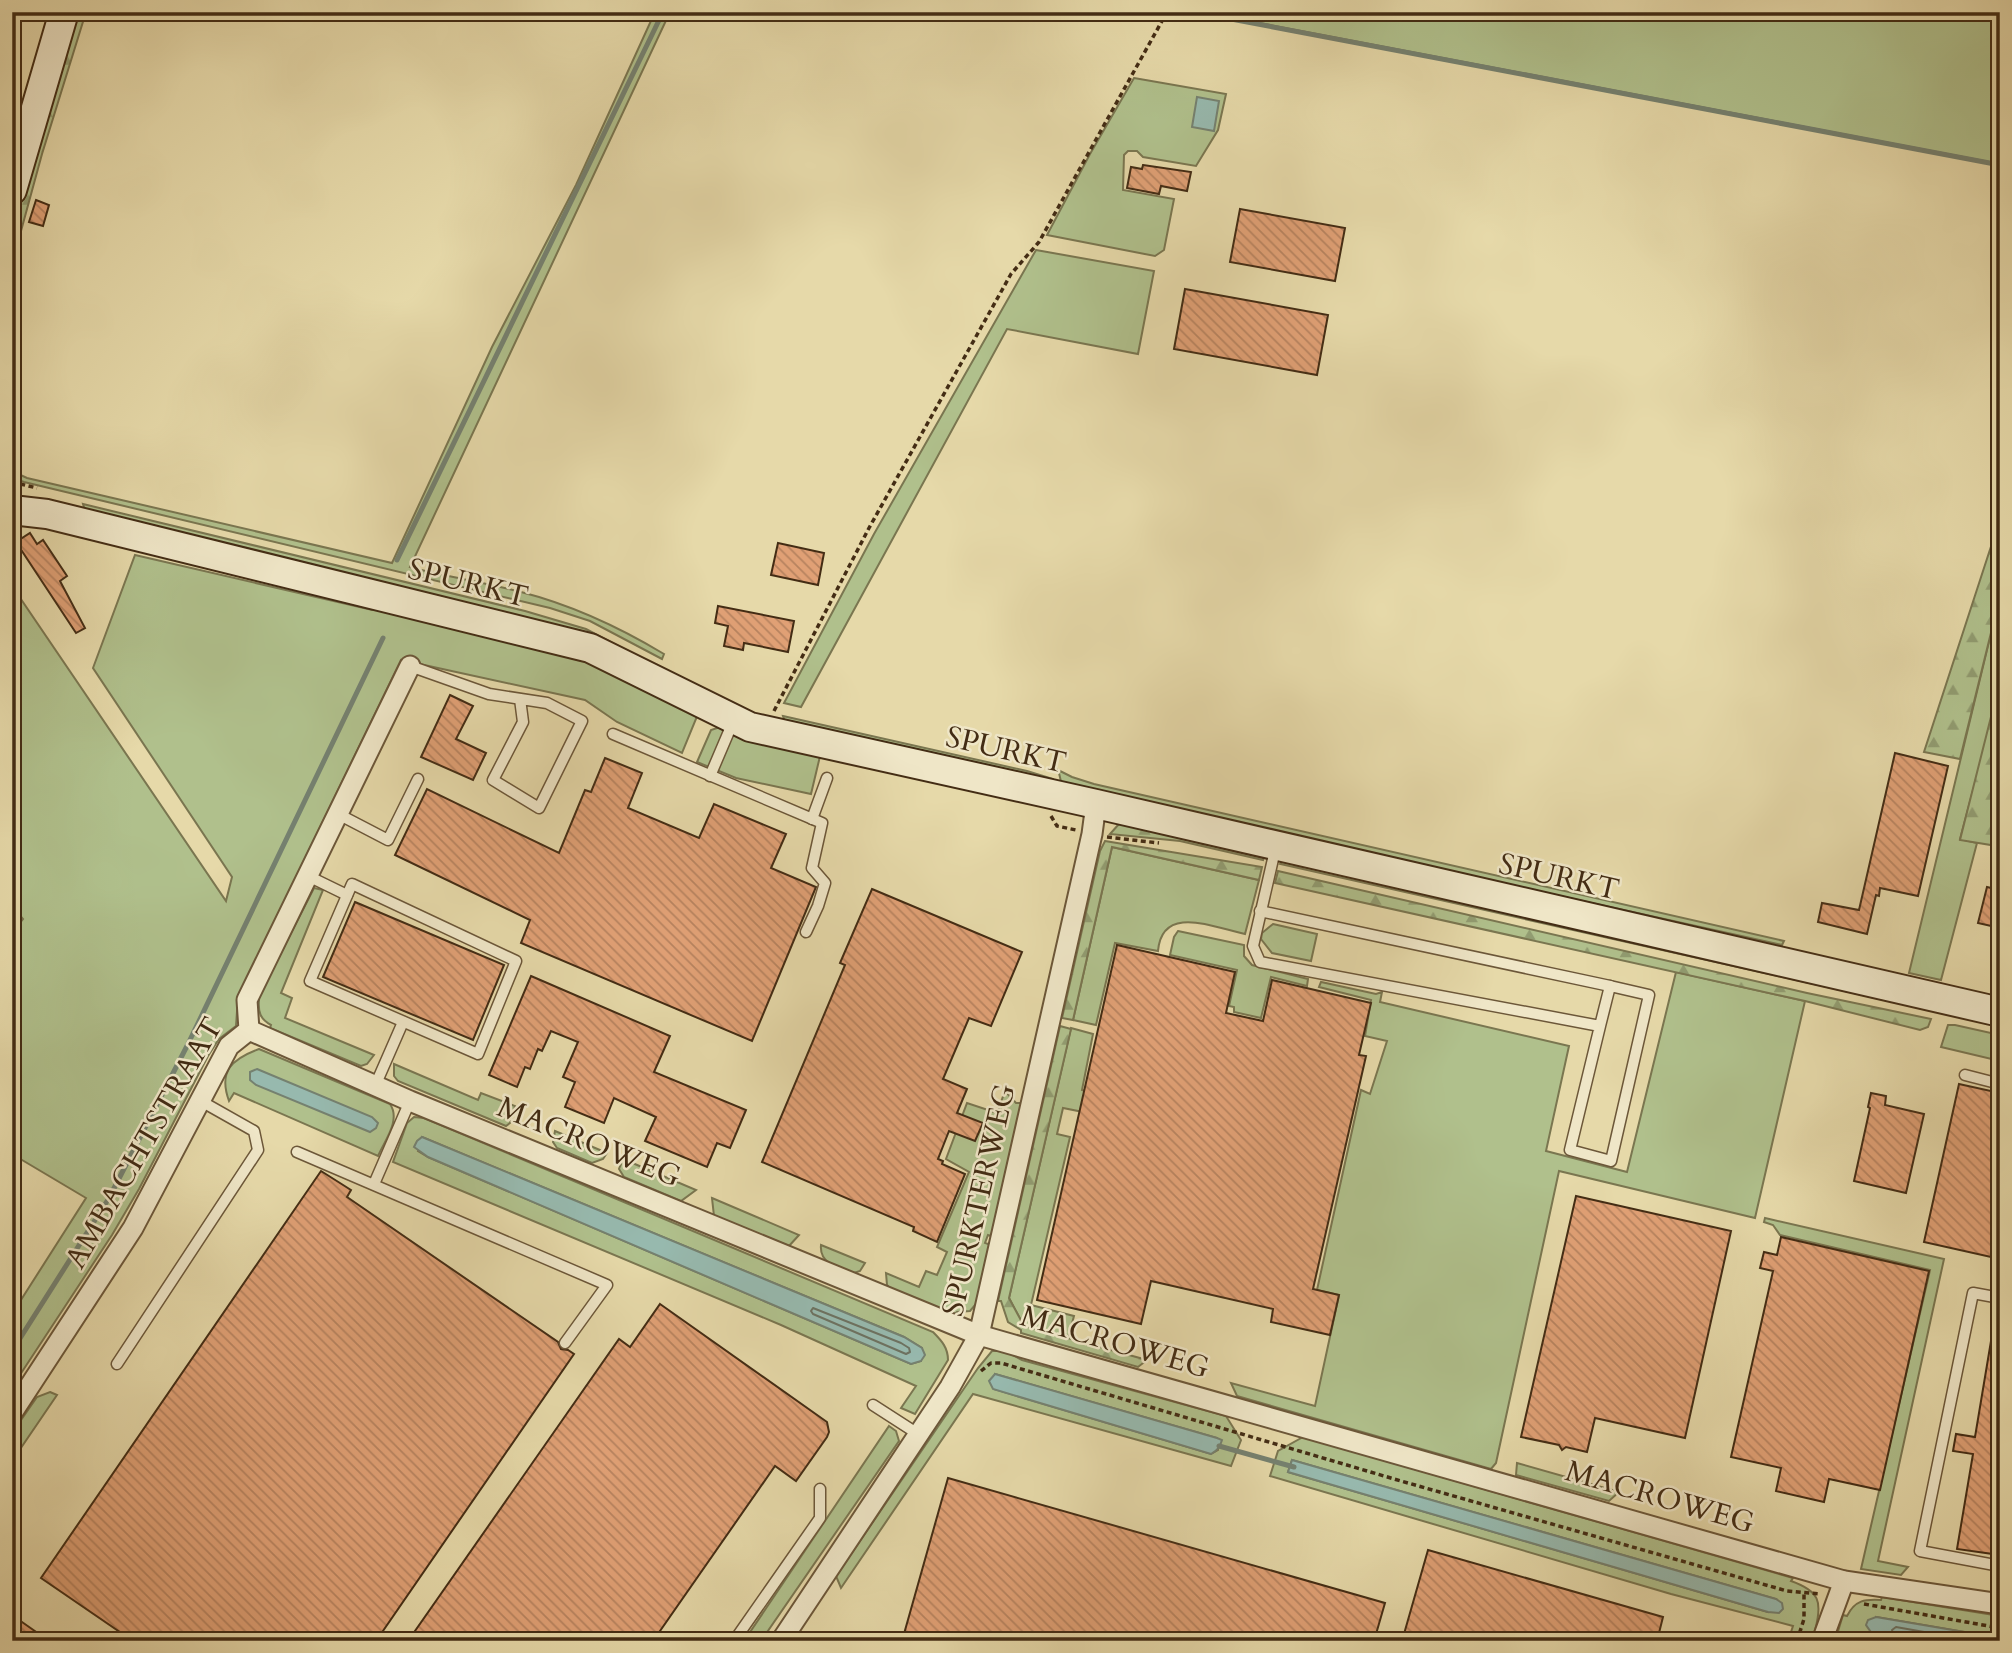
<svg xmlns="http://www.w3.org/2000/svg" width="2012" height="1653" font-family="Cardo,serif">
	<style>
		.green { fill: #b0c08c; stroke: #7a7650; stroke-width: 2; fill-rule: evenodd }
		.forest { fill: url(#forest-firs); stroke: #7a7650; stroke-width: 2 }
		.water { fill: #97b9ae; stroke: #758170; stroke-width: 2 }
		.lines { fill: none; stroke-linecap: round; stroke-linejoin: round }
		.shore { stroke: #6d7261; stroke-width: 2 }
		.stream { stroke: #758170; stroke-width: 5 }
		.building { fill: url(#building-back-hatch); stroke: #432c14; stroke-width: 2 }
		.lane-casing { stroke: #6c5739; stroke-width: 13 }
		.street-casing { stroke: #6c5739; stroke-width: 23 }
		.secondary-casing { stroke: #432c14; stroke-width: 32 }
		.path { stroke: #432c14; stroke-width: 3.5; stroke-dasharray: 5 3.5; stroke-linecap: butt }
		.lane { stroke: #efe6c7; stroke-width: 10 }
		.street { stroke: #efe6c7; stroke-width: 19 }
		.secondary { stroke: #efe6c7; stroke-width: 28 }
		.labels { text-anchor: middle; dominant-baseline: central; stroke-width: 5; stroke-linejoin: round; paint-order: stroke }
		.street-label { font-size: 30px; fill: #432c14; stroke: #efe6c7 }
	</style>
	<defs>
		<pattern id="forest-firs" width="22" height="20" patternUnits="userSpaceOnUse" patternTransform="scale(1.75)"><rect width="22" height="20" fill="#b0c08c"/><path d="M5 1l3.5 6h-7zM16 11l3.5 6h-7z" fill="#919c71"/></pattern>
		<pattern id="building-back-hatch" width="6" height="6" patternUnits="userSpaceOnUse" patternTransform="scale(1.75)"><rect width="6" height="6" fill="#e0a075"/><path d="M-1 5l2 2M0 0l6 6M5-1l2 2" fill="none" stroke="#b7835f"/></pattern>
	</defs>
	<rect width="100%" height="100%" fill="#e6d9a9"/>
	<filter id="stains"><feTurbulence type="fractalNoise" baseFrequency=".00286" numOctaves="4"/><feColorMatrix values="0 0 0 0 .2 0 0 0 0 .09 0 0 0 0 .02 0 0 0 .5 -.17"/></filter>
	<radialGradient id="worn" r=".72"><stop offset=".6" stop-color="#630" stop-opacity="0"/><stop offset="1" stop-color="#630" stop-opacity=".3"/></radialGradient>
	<!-- green -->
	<g class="green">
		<path d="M655,12H670L410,567C446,577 484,582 521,592C572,605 619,627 664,654L662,659L590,621L550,608L24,482L12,478V471L27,478L392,563L492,347L576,185Z"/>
		<path d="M1202,12H2000V164Z"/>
		<path d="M1134,78L1226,94L1218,130L1196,166L1143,157L1137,151H1128L1124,155L1123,190L1174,199L1164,250L1155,256L1047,235L1090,154Z"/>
		<path d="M1036,250L1154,271L1138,354L1007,329L801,707L784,703L874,534Z"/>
		<path d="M83,504L525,611L586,629L654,665L86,514Z"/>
		<path d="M135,555L372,610L378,603L601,661L698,714L682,753L617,722L585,700L401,660L238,997L236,1026L219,1039L208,1056L139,1189L112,1235L12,1387V1314L86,1198L12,1154V933L23,919L12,906V586L226,901L232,877L93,668Z"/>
		<path d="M2000,596V689L1960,839L1977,843L1941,980L1909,973Z"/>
		<path d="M783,716L1027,771L1053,779L1054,784L785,722Z"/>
		<path d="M720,727L821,752L811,794L736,778L697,762L711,730Z"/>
		<path d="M1054,768L1072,777L1094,784L1784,941L1782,945L1062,786L1059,773Z"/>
		<path d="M1112,847L1259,880L1245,934C1215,928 1162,903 1158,951L1115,943L1096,1025L1073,1020Z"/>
		<path d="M314,888L323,890L281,993L292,998L285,1018L374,1055L367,1064L361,1066L270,1028L271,1025C260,1019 258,1012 259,1000H257Z"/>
		<path d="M1273,924L1317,934L1311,961L1272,953L1261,939L1262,933Z"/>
		<path d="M1178,931L1244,945V956L1252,965L1308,979L1307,986L1271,977L1261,1018L1234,1012V1007L1229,1006L1237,970L1170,955L1174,937Z"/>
		<path d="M1676,972L1805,1001L1755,1218L1559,1171L1496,1463L1491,1469L1237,1396L1231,1383L1315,1406L1339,1295L1317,1290L1361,1090L1370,1094L1387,1041L1365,1036L1371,1000L1319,987L1321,982L1376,994L1382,992L1380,1002L1569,1046L1546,1151L1627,1172Z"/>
		<path d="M1948,1025H1955L2000,1035V1061L1941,1047Z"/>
		<path d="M1071,1028L1093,1034L1082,1090L1108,1097L1103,1116L1063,1108L1057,1134L1070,1137L1031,1305L1074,1316L1068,1338L1024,1326L1009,1298Z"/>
		<path d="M259,1049L390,1104C401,1120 385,1140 378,1156L234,1093L229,1101C218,1071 232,1059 259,1049Z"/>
		<path d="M394,1064L478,1100L481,1093L515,1106L510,1123L506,1126L398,1081L394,1076Z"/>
		<path d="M1005,1091L1016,1103H1024L994,1237L988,1235L985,1243L991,1245L976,1304L970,1311L957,1312L955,1314L892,1291L887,1285L886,1273L919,1287L926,1271L937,1275L947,1252L937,1247L969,1172L946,1159L967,1103L997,1113Z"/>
		<path d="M414,1117L424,1118L933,1332C942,1341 948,1348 948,1360L915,1414L901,1408L916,1386L781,1325L393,1162L407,1123ZM422,1137L904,1337L922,1348L921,1361L911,1364L428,1157L418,1151Z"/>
		<path d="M555,1131L607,1153L603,1159L592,1163L557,1148L553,1142Z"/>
		<path d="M623,1159L696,1190L681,1201L624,1177L619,1169Z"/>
		<path d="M712,1198L799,1235L789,1246L714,1216Z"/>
		<path d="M1765,1218L1944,1259L1878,1561L1908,1567L1901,1575L1861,1569L1930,1270L1780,1235L1773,1225L1764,1222Z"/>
		<path d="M821,1245L865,1263L860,1271L854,1273C839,1268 819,1264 821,1245Z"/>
		<path d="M992,1351H1005L1022,1360L1226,1416L1241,1440L1231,1466L973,1394L841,1588L836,1576L978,1368ZM995,1374L1217,1438L1218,1450L1211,1454L994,1389Z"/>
		<path d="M50,1392L57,1395L12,1461V1433L37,1397Z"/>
		<path d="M889,1426L896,1431L899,1441L761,1641H744Z"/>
		<path d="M1303,1437L1793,1578L1791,1581C1819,1591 1823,1601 1815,1630L1818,1632L1815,1641H1788L1793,1626L1671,1594L1270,1476L1278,1451ZM1292,1460L1776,1599L1768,1612L1288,1472Z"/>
		<path d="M1517,1463L1619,1492L1609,1501L1516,1475Z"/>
		<path d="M1882,1597L2000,1616V1638L1876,1617L1873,1635L1909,1641H1835L1843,1615L1847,1616C1855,1600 1865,1599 1881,1600Z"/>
	</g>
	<!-- forest -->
	<g class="forest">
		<path d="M75,12H86L42,154L12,264V224Z"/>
		<path d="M1998,525L2000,596L1960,759L1924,752Z"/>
		<path d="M1998,689L2000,835L1997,846L1960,840Z"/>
		<path d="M1131,822L1264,856L1263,860L1180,841L1110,834L1119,824Z"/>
		<path d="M1105,841L1262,867L1259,880L1112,847L1073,1020L1062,1018L1100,851Z"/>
		<path d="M1286,857L1930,1003L1929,1010L1280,864Z"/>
		<path d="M1278,871L1807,993L1931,1019L1928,1027L1920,1030L1805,1001L1275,883Z"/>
		<path d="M1060,1026L1071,1029L1009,1298L1024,1326L1147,1360L1138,1367L1021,1333V1330L1008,1322L1001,1301H998Z"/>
	</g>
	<!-- water -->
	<g class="water">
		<path d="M1197,97L1219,101L1214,131L1192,127Z"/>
		<path d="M257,1069L372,1117L378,1123L376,1128L370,1132L256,1085L250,1080V1072Z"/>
		<path d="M422,1137L904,1337L922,1348L925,1355L921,1361L911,1364L428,1157L414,1147L417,1141Z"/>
		<path d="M995,1374L1217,1438L1222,1440C1220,1447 1218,1450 1211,1454L993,1389L989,1381Z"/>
		<path d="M1292,1460L1776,1599L1782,1603L1783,1609L1779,1613L1768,1612L1288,1472Z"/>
		<path d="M1876,1617L2000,1638V1641H1909L1873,1635L1866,1625L1868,1620Z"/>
	</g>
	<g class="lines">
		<!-- shore -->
		<g class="shore">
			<path d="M813,1308L901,1343L909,1348L910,1352L906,1354L813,1314L811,1311Z"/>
			<path d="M1895,1641L1892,1630L1896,1627L1975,1641"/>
		</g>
		<!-- stream -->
		<g class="stream">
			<path d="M1194,12L2000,165"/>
			<path d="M397,560L663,12"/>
			<path d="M12,1351L109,1198L188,1044L383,638"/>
			<path d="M1219,1446L1294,1467"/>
		</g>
	</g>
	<!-- building -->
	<g class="building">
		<path d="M1143,165L1191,172L1187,191L1161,186L1159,194L1127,188L1131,167L1142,169Z"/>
		<path d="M36,200L49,205L43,226L29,222Z"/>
		<path d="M1240,209L1345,228L1335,281L1230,262Z"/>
		<path d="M1185,289L1328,315L1317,375L1174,349Z"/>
		<path d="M30,533L37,544L43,540L67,576L60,581L85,628L76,633L16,542Z"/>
		<path d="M778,543L824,553L818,585L771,575Z"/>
		<path d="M718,606L794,621L788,652L744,643L743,650L724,646L728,626L715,623Z"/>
		<path d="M450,695L473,706L456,739L486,753L473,780L421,757Z"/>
		<path d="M1895,753L1948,766L1918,896L1880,888L1879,896L1876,895L1867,934L1818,922L1822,903L1859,910Z"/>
		<path d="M605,758L642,773L628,808L699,838L714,804L786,834L771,868L816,887L752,1041L521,943L530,920L395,855L427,789L559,853L585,790L591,792Z"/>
		<path d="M1987,887L2000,890V928L1978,923Z"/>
		<path d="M872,889L1022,952L991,1026L969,1018L943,1079L967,1089L957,1113L983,1123L975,1141L949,1131L938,1159L943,1161L942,1164L965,1174L937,1242L913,1231L914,1227L762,1162L845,965L840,963Z"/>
		<path d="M355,902L504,965L473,1040L323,977Z"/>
		<path d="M1117,945L1235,972L1226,1013L1263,1021L1272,980L1371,1003L1359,1055L1366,1056L1313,1289L1339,1295L1330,1335L1271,1322L1273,1309L1151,1281L1141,1324L1037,1300Z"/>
		<path d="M531,976L670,1036L654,1072L746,1110L730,1148L717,1143L707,1167L645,1141L656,1117L614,1098L604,1123L565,1107L575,1082L563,1077L578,1042L551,1031L542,1051L538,1049L530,1069L525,1067L517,1087L489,1075Z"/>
		<path d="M1959,1084L2000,1093V1259L1924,1242Z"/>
		<path d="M1871,1093L1886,1096L1885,1105L1924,1114L1906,1193L1854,1181L1870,1108L1868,1107Z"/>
		<path d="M321,1171L351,1190L347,1197L558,1342L561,1349L568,1350L574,1354L376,1641H133L41,1578Z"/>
		<path d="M1576,1196L1731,1231L1685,1438L1595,1418L1587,1452L1566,1447L1562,1450L1559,1445L1521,1437Z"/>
		<path d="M1781,1237L1929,1271L1880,1490L1829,1479L1824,1502L1776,1491L1781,1468L1731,1457L1773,1271L1760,1268L1764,1252L1777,1255Z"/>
		<path d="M660,1304L827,1422L829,1432L827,1437L796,1481L775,1466L653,1641H408L619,1339L630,1347Z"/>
		<path d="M1992,1335H2000V1555L1957,1549L1973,1454L1953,1451L1956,1434L1975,1437Z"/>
		<path d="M948,1478L1385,1603L1374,1641H902Z"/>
		<path d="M1428,1550L1663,1617L1657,1641H1402Z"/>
		<path d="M12,1615L49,1641H12Z"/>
	</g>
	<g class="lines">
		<!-- lane casing -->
		<g class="lane-casing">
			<g id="lane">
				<path d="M410,666L489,694L547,703L582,721L539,808L493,780L523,722L520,699"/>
				<path d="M613,734L822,823L812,868L825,883L818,906L806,932"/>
				<path d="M710,776L733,722"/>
				<path d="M338,814L388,840L418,779"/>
				<path d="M812,819L827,778"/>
				<path d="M1276,846L1253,946L1260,962L1600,1026L1570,1150L1611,1161L1649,995L1610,986L1600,1026"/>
				<path d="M308,876L347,895"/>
				<path d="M352,884L516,961L478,1054L310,981Z"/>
				<path d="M1260,911L1610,986"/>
				<path d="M1965,1075L2000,1084"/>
				<path d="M375,1086L403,1022"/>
				<path d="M297,1152L607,1285L565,1343"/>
				<path d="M374,1184L410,1101"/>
				<path d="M2000,1298L1973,1293L1920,1551L2000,1566"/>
				<path d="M117,1364L258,1150L254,1131L199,1100"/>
				<path d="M873,1405L918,1434"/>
				<path d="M734,1641L820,1518V1489"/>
			</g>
		</g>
		<!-- street casing -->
		<g class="street-casing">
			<g id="street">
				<path d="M249,1030L410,1101L979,1335L1844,1581L2000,1604"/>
				<path d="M12,1413L133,1228L229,1046L249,1030L247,1000L410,666"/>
				<path d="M781,1641L950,1387L979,1335L1092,834L1096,804"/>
				<path d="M1822,1641L1844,1581"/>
			</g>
		</g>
		<!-- secondary casing -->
		<g class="secondary-casing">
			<g id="secondary">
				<path d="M12,190L64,12"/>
				<path d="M12,510L47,514L590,648L750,727L1096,804L2000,1012"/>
			</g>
		</g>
		<!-- path -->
		<g class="path">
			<path d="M12,482L37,488"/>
			<path d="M774,711L869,528L1011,274L1039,242L1167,12"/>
			<path d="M1051,816L1057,826L1076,830"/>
			<path d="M1107,837L1159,843"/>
			<path d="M981,1371L991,1363H1001L1401,1481L1787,1591L1820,1594"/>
			<path d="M1864,1604L2000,1628"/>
			<path d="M1797,1641L1804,1619V1594"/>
		</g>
		<!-- lane -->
		<use href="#lane" class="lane"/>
		<!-- street -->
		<use href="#street" class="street"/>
		<!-- secondary -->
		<use href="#secondary" class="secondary"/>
	</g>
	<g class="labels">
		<!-- street labels -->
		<g class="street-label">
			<text transform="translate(468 583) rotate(14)">SPURKT</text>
			<text transform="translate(1006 750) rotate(13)">SPURKT</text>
			<text transform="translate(1559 877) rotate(13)">SPURKT</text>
			<text transform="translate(589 1142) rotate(22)">MACROWEG</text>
			<text transform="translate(144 1143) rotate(-60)">AMBACHTSTRAAT</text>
			<text transform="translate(979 1200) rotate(-77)">SPURKTERWEG</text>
			<text transform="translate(1115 1342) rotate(16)">MACROWEG</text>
			<text transform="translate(1660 1497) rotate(16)">MACROWEG</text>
		</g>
	</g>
	<!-- margin -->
	<rect width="2012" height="1653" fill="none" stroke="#e6d9a9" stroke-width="42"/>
	<rect x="14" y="14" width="1984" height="1625" fill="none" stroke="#432c14" stroke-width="3.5"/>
	<rect x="21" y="21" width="1970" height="1611" fill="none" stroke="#432c14" stroke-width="2"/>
	<rect width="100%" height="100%" filter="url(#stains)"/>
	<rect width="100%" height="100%" fill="url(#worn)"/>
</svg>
